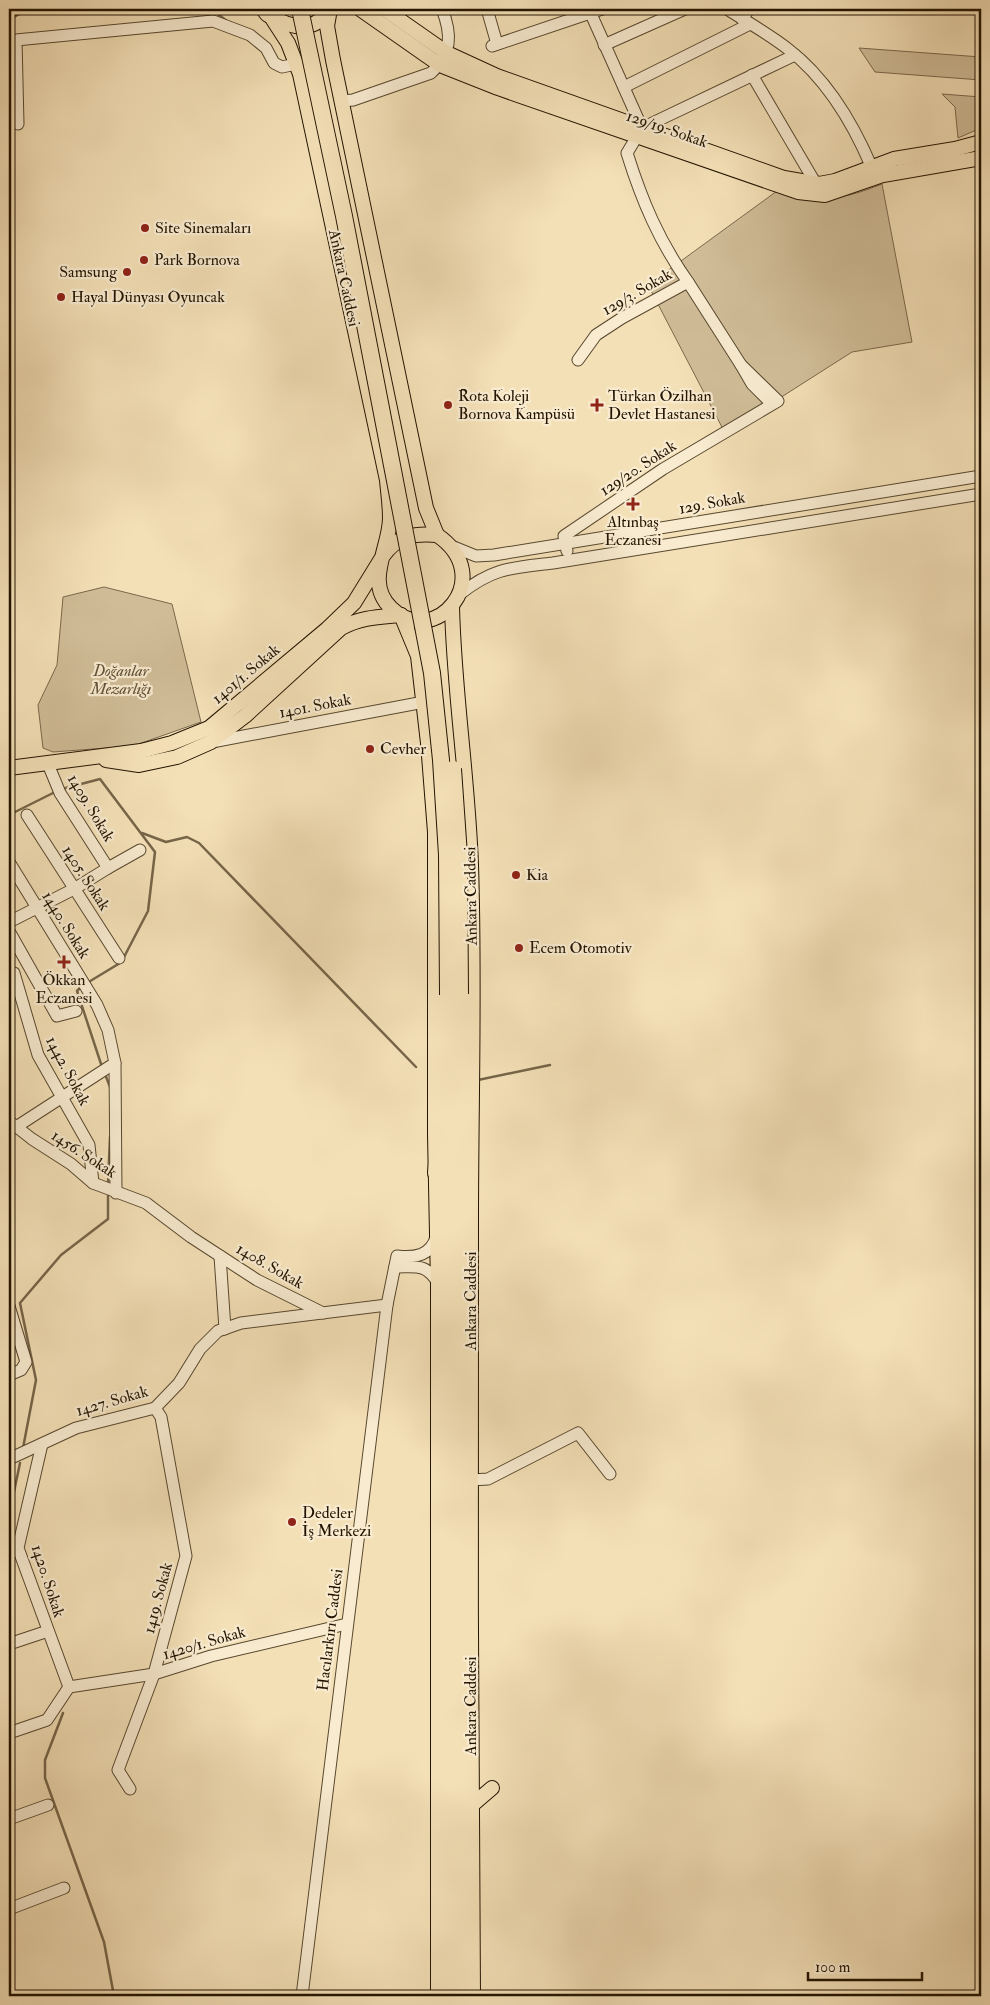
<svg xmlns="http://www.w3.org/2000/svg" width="990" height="2005" font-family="'IM FELL Double Pica',serif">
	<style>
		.green { fill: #d0bd98; stroke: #7a684c }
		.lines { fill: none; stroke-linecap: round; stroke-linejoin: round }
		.stream { stroke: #766549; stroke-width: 2.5 }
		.minor-casing { stroke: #57472e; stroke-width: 13 }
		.major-casing { stroke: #231401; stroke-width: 16 }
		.highway-casing { stroke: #231401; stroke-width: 18 }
		.minor { stroke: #f8ebd0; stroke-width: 11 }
		.major { stroke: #f4e0b7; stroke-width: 14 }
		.highway { stroke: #f4e0b7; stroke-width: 16 }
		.highway-bridge-casing { stroke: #231401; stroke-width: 18; stroke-linecap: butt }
		.highway-bridge { stroke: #f4e0b7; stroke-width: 16 }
		.poi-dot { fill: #8f2418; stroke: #f8ebd0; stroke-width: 2 }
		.labels { text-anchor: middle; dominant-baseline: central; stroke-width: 4.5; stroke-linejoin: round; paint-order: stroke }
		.street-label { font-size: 16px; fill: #231401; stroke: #f8ebd0 }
		.poi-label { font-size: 16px; fill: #231401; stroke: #f8ebd0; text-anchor: start }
		.park-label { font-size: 16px; font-style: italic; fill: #604f36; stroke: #f8ebd0 }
	</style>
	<rect width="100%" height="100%" fill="#f4e0b7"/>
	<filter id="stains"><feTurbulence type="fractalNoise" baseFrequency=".004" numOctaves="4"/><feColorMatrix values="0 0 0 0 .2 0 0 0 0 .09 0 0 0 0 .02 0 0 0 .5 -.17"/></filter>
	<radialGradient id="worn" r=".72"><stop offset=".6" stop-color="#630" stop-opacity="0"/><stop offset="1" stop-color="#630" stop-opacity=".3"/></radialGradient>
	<!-- green -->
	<g class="green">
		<path d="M859,48L981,57V80L875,72Z"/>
		<path d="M942,94L981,97V128L958,138L955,107Z"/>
		<path d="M882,184L912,342L852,352L725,433L648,285L777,191C821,202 839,201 882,184Z"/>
		<path d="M104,587L172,604L201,722L133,746L53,752L43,748L38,705L57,665L63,597Z"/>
	</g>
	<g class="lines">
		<!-- stream -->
		<g class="stream">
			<path d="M211,9L227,21"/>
			<path d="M9,20L28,9"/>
			<path d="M62,789L100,779L155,852L148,911L123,959"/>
			<path d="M9,815L55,792"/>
			<path d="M142,833L166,842L187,837L199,843L416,1067"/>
			<path d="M87,983L120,963"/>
			<path d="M81,987L77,991L102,1067"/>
			<path d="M105,1074L110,1087"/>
			<path d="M478,1080L550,1065"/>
			<path d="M108,1184L110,1137"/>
			<path d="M23,1448L36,1380L20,1303L61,1255L108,1219V1196"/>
			<path d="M9,1516L20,1463"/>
			<path d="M63,1713L45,1760V1778L104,1942L114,1996"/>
		</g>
		<!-- minor casing -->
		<g class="minor-casing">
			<g id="minor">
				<path d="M487,9L497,44"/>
				<path d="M727,9C747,22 769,34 788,49C827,79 853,123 872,168"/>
				<path d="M591,14L642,128"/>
				<path d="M742,19L749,9"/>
				<path d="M604,45L685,9"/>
				<path d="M492,46L602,9"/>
				<path d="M752,75L816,184"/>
				<path d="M624,87L750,24"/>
				<path d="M342,101L353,100L431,73C452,54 452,34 442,9"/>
				<path d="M18,124L16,40L213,21L250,35L266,48L274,63L282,67L296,64"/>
				<path d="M688,282C659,241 642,201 627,153L642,128L795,55"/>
				<path d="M578,360L596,335L622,318L688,282L741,365"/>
				<path d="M449,545L476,556L494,555L981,476"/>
				<path d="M567,551L564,536L663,469L778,401L741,365L752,384L772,404"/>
				<path d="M460,594C494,567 512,568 553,563L981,494"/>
				<path d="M212,742L424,702"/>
				<path d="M27,815L119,958"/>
				<path d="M9,862L97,1005L108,1030L115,1063L116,1193"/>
				<path d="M108,868L140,850"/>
				<path d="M9,922L74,889L108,868L60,793L48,764"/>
				<path d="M9,931L57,1016L76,1011"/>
				<path d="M14,973L38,1055L89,1145L93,1183"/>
				<path d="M9,1121L32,1139L71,1164L93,1183L146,1203L191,1237L257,1280L323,1313"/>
				<path d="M16,1127L115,1063"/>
				<path d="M220,1256L225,1329"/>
				<path d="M395,1267C416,1267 426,1263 438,1283"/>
				<path d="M9,1306L26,1362L21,1370L9,1375"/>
				<path d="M42,1444L18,1548L69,1687"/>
				<path d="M9,1459L76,1428L155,1408L179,1383L200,1349L218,1331L241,1323L387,1305"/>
				<path d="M471,1480L488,1479L578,1433L610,1474"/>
				<path d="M9,1644L48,1631"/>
				<path d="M69,1687L154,1674L211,1656L347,1624"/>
				<path d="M9,1733L47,1720L69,1687"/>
				<path d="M130,1789L118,1770L154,1674L186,1556L161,1417L155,1408"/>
				<path d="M9,1819L48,1805"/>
				<path d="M9,1909L64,1888"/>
				<path d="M302,1996L387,1305L397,1256C414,1258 431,1256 436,1237"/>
			</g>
		</g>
		<!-- major casing -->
		<g class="major-casing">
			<g id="major">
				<path d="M330,9L327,26L333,60L426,508L437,535"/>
				<path d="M360,9L440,65L498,88L798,192L825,195L883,175L981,158"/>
				<path d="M384,9L447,53L497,76L784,178L819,184L835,181L894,159L955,149L981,142"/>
				<path d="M271,16C290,28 316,34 328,9"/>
				<path d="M452,607C454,693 468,778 471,865C475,983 471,1102 471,1221C471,1479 470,1738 473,1996"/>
				<path d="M401,615L418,656L428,743L435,832V1134L438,1284V1996"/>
				<path d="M106,760L139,765L177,757L211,742L245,716L341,628C361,617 379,617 401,615"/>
				<path d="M9,768L141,751L172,743L209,728L327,629L354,603L383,556C397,536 414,533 437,535C499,577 434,651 391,608C364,582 390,548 390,518C390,505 388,492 387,480L300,74L288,43L266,9"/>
				<path d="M471,1806L492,1788"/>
			</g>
		</g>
		<!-- highway casing -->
		<g class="highway-casing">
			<g id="highway">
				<path d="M264,9L268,14"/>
				<path d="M460,994L461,1996"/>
				<path d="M448,995L449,1996"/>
				<path d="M436,1173L439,1140"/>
			</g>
		</g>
		<!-- minor -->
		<use href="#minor" class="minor"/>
		<!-- major -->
		<use href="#major" class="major"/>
		<!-- highway -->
		<use href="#highway" class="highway"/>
		<!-- highway-bridge casing -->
		<g class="highway-bridge-casing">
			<g id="highway-bridge">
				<path d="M300,9L344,216L432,673L441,760L447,855L448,995"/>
				<path d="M453,769L459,855L460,994"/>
			</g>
		</g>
		<!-- highway-bridge -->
		<use href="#highway-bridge" class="highway-bridge"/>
	</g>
	<!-- markers -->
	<g class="poi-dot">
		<circle cx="145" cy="228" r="5"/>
		<circle cx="144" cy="260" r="5"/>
		<circle cx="127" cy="272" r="5"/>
		<circle cx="61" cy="297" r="5"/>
		<circle cx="448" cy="405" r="5"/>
		<path d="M594.5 397.5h5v5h5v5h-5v5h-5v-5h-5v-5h5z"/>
		<path d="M630.5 496.5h5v5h5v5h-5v5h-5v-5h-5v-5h5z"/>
		<circle cx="370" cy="749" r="5"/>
		<circle cx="516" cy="875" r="5"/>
		<circle cx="519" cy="948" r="5"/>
		<path d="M61.5 954.5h5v5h5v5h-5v5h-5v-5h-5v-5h5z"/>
		<circle cx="292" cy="1522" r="5"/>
	</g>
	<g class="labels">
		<!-- street labels -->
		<g class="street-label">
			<text transform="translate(667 129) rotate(19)">129/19. Sokak</text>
			<text transform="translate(344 278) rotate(78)">Ankara Caddesi</text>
			<text transform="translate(637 292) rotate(-30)">129/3. Sokak</text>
			<text transform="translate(638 468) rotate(-33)">129/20. Sokak</text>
			<text transform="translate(712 503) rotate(-10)">129. Sokak</text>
			<text transform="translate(246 674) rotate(-40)">1401/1. Sokak</text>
			<text transform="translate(315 706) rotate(-11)">1401. Sokak</text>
			<text transform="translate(91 808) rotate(59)">1409. Sokak</text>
			<text transform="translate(86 878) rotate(57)">1405. Sokak</text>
			<text transform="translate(471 896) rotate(-91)">Ankara Caddesi</text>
			<text transform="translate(66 925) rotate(58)">1440. Sokak</text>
			<text transform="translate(68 1071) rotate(62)">1442. Sokak</text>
			<text transform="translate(84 1154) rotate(33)">1456. Sokak</text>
			<text transform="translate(270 1266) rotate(30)">1408. Sokak</text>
			<text transform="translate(471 1301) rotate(-90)">Ankara Caddesi</text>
			<text transform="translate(112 1401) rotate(-16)">1427. Sokak</text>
			<text transform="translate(48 1581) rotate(72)">1420. Sokak</text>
			<text transform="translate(158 1598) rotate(-75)">1419. Sokak</text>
			<text transform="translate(330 1630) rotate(-83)">Hacılarkırı Caddesi</text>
			<text transform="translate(204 1643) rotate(-16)">1420/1. Sokak</text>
			<text transform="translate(471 1706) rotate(-90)">Ankara Caddesi</text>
		</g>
		<!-- poi labels -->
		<g class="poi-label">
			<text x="155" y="228">Site Sinemaları</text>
			<text x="154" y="260">Park Bornova</text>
			<text x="117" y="272" text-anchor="end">Samsung</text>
			<text x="71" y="297">Hayal Dünyası Oyuncak</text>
			<text x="458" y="396">Rota Koleji<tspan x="458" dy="18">Bornova Kampüsü</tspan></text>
			<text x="608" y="396">Türkan Özilhan<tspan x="608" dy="18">Devlet Hastanesi</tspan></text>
			<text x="633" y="522" text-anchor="middle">Altınbaş<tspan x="633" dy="18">Eczanesi</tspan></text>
			<text x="380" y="749">Cevher</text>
			<text x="526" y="875">Kia</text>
			<text x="529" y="948">Ecem Otomotiv</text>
			<text x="64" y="980" text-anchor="middle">Ökkan<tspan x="64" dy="18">Eczanesi</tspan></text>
			<text x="302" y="1513">Dedeler<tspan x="302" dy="18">İş Merkezi</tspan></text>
		</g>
		<!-- park labels -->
		<g class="park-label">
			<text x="121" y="671">Doğanlar<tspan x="121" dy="18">Mezarlığı</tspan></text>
		</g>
	</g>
	<!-- margin -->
	<rect width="990" height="2005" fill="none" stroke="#f4e0b7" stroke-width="30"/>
	<rect x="10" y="10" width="970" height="1985" fill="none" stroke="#231401" stroke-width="2.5"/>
	<rect x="15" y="15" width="960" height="1975" fill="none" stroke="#231401"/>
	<!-- scale -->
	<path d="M808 1972v8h114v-8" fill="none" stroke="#231401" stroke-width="2.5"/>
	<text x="815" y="1972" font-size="15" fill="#231401" stroke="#f8ebd0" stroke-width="4" paint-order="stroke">100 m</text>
	<rect width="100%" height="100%" filter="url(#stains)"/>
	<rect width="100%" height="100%" fill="url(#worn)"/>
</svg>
